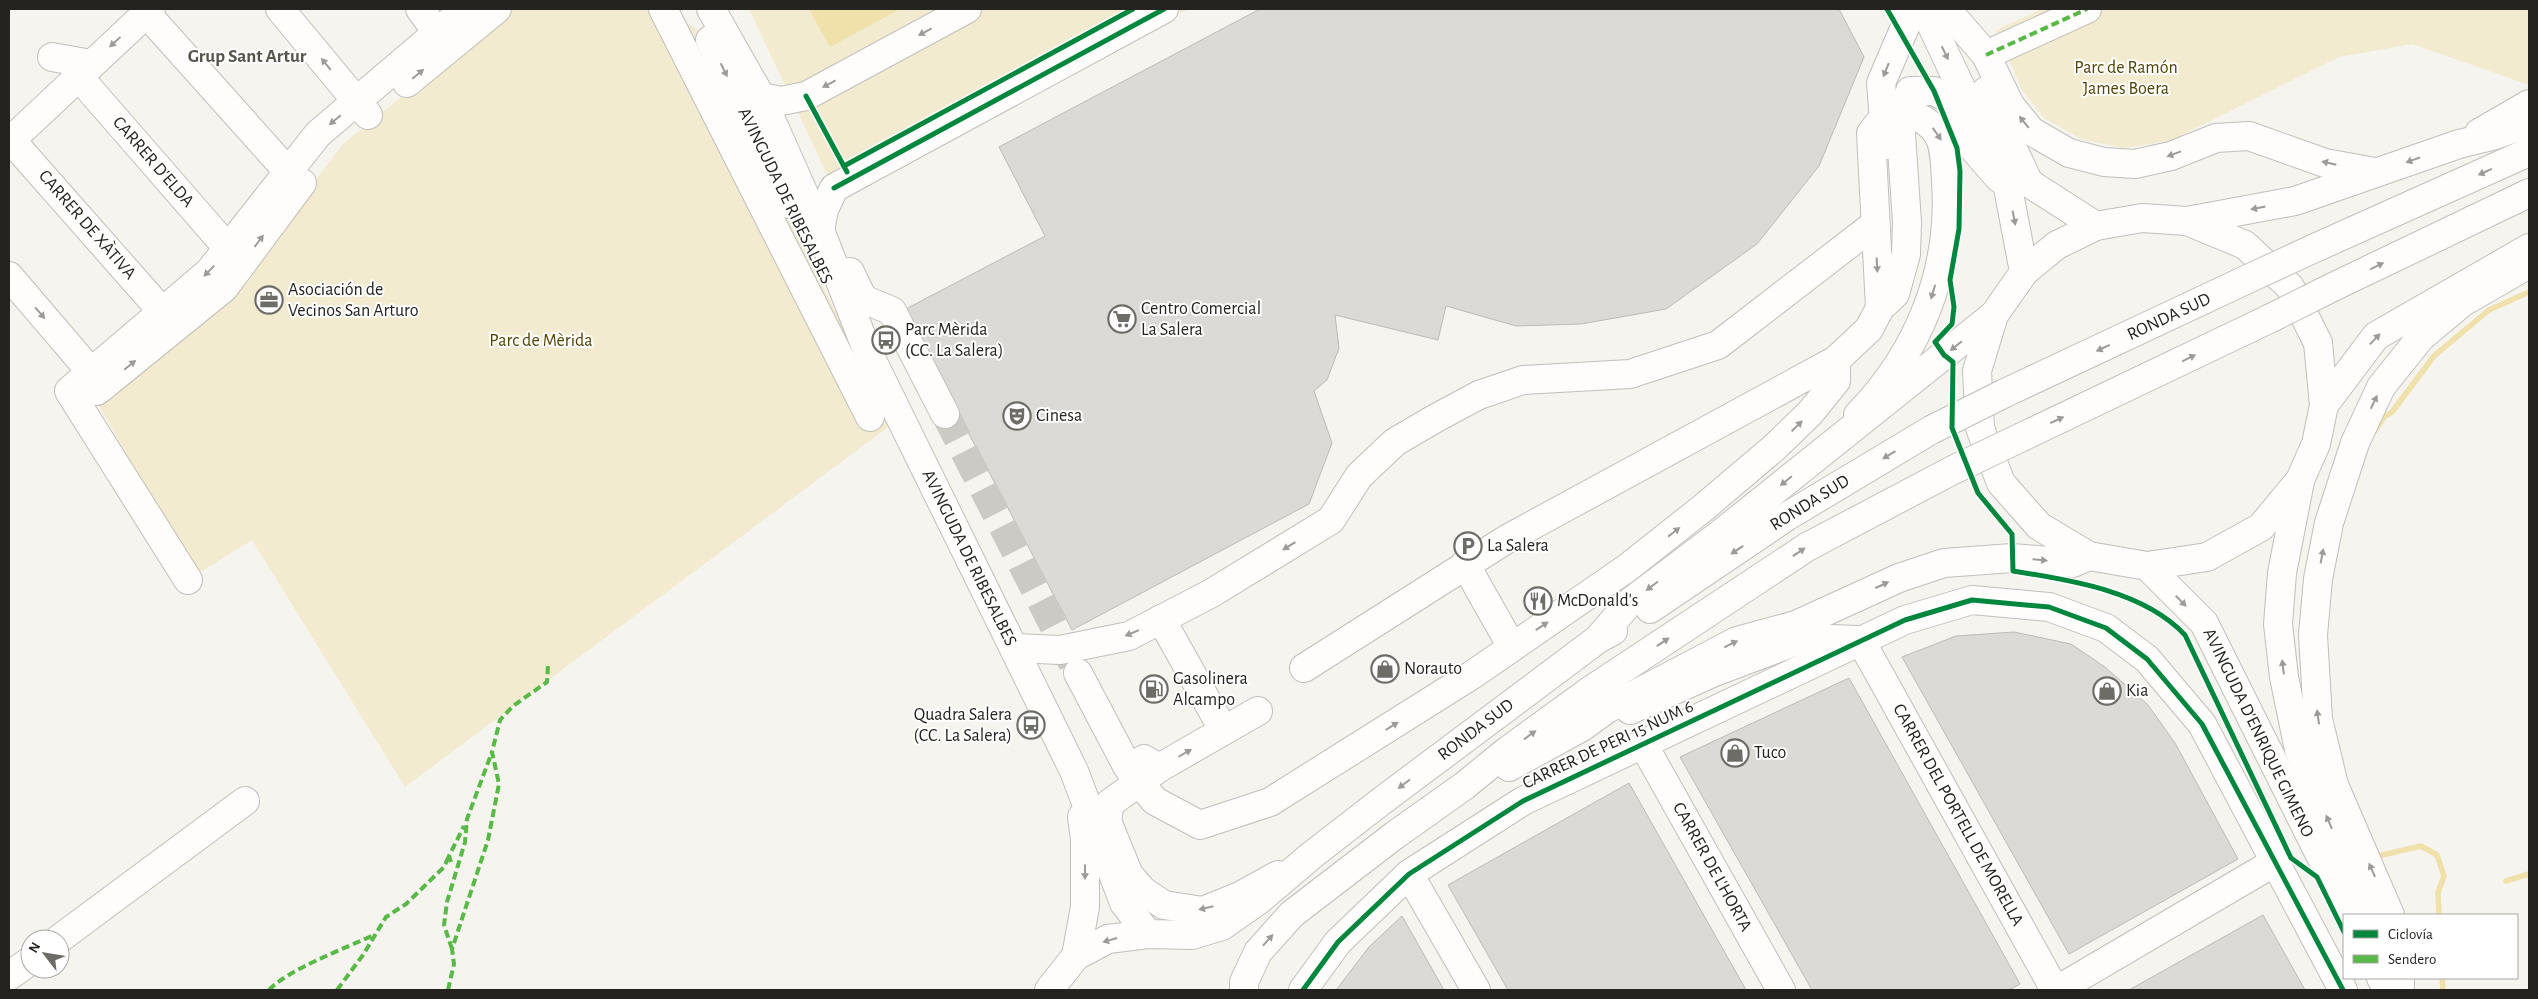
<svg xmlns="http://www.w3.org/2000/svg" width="2538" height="999" font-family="'Alegreya Sans',sans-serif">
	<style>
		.green { fill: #f2ebd0 }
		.water { fill: #efe1a9 }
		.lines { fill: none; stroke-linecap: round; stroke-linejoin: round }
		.stream { stroke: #efe1a9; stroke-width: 5.5 }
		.building { fill: #dbdad6; stroke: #bcbbb7 }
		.minor-tunnel { stroke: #cbcac5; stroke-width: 28; stroke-dasharray: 28 14; stroke-linecap: butt }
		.minor-casing { stroke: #c0bfbb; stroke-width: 30 }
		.major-casing { stroke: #c0bfbb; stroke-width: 30 }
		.minor { stroke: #fefdfc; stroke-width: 28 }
		.major { stroke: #fefdfc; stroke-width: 28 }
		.major-bridge-casing { stroke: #c0bfbb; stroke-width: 30; stroke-linecap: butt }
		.major-bridge { stroke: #fefdfc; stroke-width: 28 }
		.quiet { stroke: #58b947; stroke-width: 4; stroke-dasharray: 8 4; stroke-linecap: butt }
		.cycleway-casing { stroke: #fff; stroke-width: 8 }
		.cycleway { stroke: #00873e; stroke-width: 5 }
		.oneway { fill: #9c9b99 }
		.labels { text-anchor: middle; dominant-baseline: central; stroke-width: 4; stroke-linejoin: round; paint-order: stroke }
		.park-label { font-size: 18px; fill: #524506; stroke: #fff }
		.street-label { font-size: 18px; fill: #24231f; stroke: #fff }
		.poi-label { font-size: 18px; fill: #24231f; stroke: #fff; text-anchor: start }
		.neighbourhood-label { font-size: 19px; font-weight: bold; fill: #57554c; stroke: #fff }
	</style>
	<rect width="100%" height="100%" fill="#f5f4ee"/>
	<!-- green -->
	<g class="green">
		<path d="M509,9H663L697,29L891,425L405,787L252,540L196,575L94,397L235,289L342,145Z"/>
		<path d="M749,9H1189L839,200Z"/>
		<path d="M2042,9H2529V85L2412,44L2339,57L2170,141L2124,148L2083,140L2044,118L2022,90L1996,30Z"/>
	</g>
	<!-- water -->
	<path class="water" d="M809,9H900L830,47Z"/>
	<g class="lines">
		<!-- stream -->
		<g class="stream">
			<path d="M2374,432L2384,417L2392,412L2434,356L2489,310L2529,292"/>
			<path d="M2376,851L2378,856L2421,846L2437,855L2444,876L2438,893L2439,915"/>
			<path d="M2506,881L2529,874"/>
			<path d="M2442,978L2443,990"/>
		</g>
	</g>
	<!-- building -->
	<g class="building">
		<path d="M1260,9H1839L1864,57L1819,166L1757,244L1666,309L1581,324L1516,326L1446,306L1438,340L1335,315L1339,348L1327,380L1314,391L1332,443L1309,504L1072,630L904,310L1045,236L999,147Z"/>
		<path d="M2014,632L2071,644L2105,667L2148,705L2175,743L2238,859L2069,954L1902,657L1956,636Z"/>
		<path d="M1849,678L2020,984L2009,990H1812L1680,757Z"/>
		<path d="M1629,783L1746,990H1508L1448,885Z"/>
		<path d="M2263,915L2305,990H2129Z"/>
		<path d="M1402,916L1444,990H1336L1369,947Z"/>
	</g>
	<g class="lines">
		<!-- minor-tunnel -->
		<path class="minor-tunnel" d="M945,414L1076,670"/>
		<!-- minor casing -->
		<g class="minor-casing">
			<g id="minor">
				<path d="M280,9L368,115"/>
				<path d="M420,9L448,47"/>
				<path d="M663,9L870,417"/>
				<path d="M711,9L761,97L820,230L867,350L1074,771L1124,903L1148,934"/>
				<path d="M146,13L300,185"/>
				<path d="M710,40L789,204"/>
				<path d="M1986,55L2087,9"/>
				<path d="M52,57L91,64"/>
				<path d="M78,76L239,261"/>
				<path d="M407,83L497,9"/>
				<path d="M761,97L781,101L806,96L967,9"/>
				<path d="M1879,123L1871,133L1880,308"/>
				<path d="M2479,133L2529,104"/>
				<path d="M11,140L175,326"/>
				<path d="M9,142L151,9"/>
				<path d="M1886,145L1881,83L1908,20L1904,9"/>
				<path d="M820,230L824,210L834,188L1164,9"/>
				<path d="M850,272L863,299L892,311L945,414"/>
				<path d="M9,276L103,386"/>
				<path d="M97,391L224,288L302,183"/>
				<path d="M1858,415C1920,351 1952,269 1946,181C1944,145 1945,127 1908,112L1900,120"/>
				<path d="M1465,564L1512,647"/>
				<path d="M188,580L69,391L209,272L318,134L465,9"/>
				<path d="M1161,619L1216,717"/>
				<path d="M1861,641L2055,990"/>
				<path d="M1014,648L1060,650L1129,636L1210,594L1331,520L1359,476L1395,442L1436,418L1479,395L1523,380L1630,374L1718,345L1875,224"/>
				<path d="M1304,668L1507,539L1836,360L1869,329L1880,308L1895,294L1906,254L1907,222L1900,120L1910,91H1934L1949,99L1973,148L1999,178"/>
				<path d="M1078,673L1127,766L1139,782L1155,801L1200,825L1270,802L1472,675L1627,568L1703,508L1775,447L1810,413L1836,381V360"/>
				<path d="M1630,710L1712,673L1805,638L1857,640"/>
				<path d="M1643,744L1781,990"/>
				<path d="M1144,759L1159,768L1258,711"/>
				<path d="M1159,768L1110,803L1107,821L1129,875L1143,891L1164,905L1203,911L1240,896L1278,875"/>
				<path d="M1409,874L1476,990"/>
				<path d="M2390,915L2334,785L2318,719L2313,635L2318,579L2329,523L2355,443L2381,387L2421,337L2463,302L2529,264"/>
				<path d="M59,939L245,801"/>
				<path d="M1076,956L1085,907V839L1082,817"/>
				<path d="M9,976L30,961"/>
				<path d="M2400,978V987"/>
				<path d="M1303,990L1338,942L1409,874L1523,801L1905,620L1972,600L2049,607L2106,628L2147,659L2202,724L2343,990"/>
				<path d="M2057,990L2275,862"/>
			</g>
		</g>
		<!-- major casing -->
		<g class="major-casing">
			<g id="major">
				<path d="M1924,9L2008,188L2024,272"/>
				<path d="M1948,11L1986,55L2010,105L2031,131L2069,153L2104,162L2135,164L2171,156L2216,138L2249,136L2325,163L2375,172"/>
				<path d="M1986,91L2029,183L2096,226"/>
				<path d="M2317,247L2529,152"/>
				<path d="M2333,287L2529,193"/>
				<path d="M1994,315L1977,371L1980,428L2001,483L2039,526L2089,556L2147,566L2207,557L2261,527L2300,480L2316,444L2324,405L2318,343L2290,287L2245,245L2187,221"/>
				<path d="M2005,393L2250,278"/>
				<path d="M2324,405L2376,336L2529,248"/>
				<path d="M2024,436L2269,319"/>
				<path d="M2300,481L2282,573L2278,624L2284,677L2299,750L2369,915"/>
				<path d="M2147,566L2204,623L2350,915"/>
				<path d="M1650,609L1786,517L1931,430"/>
				<path d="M1598,639L1629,603L1719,535L1994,315L2024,272L2057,245L2096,226L2142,218L2187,221L2295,201L2459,144L2492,136L2529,123"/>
				<path d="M1509,767L1582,727L1607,709L1737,641L1796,625L1899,578L1944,563L2012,558L2073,563L2089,556"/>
				<path d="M2381,978L2388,990"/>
				<path d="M1049,990L1076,956L1108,939L1148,934L1192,935L1222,926L1259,900L1312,855L1379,803L1598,639L1613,631"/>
				<path d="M1244,990V982L1258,952L1292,914L1395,835L1464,786L1507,751L1588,692L1807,547L1953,470"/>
			</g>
		</g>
		<!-- minor -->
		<use href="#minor" class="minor"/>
		<!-- major -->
		<use href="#major" class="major"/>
		<!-- major-bridge casing -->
		<g class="major-bridge-casing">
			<g id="major-bridge">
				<path d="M2250,278L2317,247"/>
				<path d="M2269,319L2333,287"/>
				<path d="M1931,430L2005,393"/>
				<path d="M1953,470L2024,436"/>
			</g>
		</g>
		<!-- major-bridge -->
		<use href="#major-bridge" class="major-bridge"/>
		<!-- quiet -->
		<g class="quiet">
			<path d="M1986,55L2087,9"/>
			<path d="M451,862L449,856L464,826"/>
			<path d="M452,949L444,925L447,902L465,842L467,819L492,752"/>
			<path d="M269,990C287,970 348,947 374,935"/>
			<path d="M337,990L363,955L386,917L406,904L444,867L449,856"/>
			<path d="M448,990L454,964L452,949L488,840L499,784L492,752L500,720L513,706L547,682L548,666"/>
		</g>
		<!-- cycleway casing -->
		<g class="cycleway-casing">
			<g id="cycleway">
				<path d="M1887,9L1934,91L1957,148L1960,171L1959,229L1950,280L1954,307L1952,324L1935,342L1944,355L1953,362L1952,428L1978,493L2012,534L2013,571C2070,580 2144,591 2185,635L2291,858L2317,877L2344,932"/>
				<path d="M806,96L847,172"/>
				<path d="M844,166L1133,9"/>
				<path d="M834,188L1164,9"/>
				<path d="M1303,990L1338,942L1409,874L1523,801L1905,620L1972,600L2049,607L2106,628L2147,659L2202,724L2343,990"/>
			</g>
		</g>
		<!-- cycleway -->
		<use href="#cycleway" class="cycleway"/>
	</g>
	<!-- one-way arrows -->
	<defs><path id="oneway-solid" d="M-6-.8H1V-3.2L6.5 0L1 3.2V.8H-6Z" transform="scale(1.25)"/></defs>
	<g class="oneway">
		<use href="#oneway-solid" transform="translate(925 32) rotate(152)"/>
		<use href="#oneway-solid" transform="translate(115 42) rotate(137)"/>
		<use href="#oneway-solid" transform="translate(1945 53) rotate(64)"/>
		<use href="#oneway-solid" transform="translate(326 64) rotate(-129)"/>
		<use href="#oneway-solid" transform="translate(724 70) rotate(64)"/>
		<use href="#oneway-solid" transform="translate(1886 70) rotate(112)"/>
		<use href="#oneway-solid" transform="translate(418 74) rotate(-40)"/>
		<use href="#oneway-solid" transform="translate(829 84) rotate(152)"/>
		<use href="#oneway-solid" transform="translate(335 120) rotate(140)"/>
		<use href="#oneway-solid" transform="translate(2024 122) rotate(-129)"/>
		<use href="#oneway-solid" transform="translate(1937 134) rotate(55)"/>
		<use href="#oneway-solid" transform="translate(2174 154) rotate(160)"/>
		<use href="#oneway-solid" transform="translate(2413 160) rotate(161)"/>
		<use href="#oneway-solid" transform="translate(2329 163) rotate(-167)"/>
		<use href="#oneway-solid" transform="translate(2485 172) rotate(156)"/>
		<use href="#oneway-solid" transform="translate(2258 208) rotate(169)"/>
		<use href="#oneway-solid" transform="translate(2014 218) rotate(79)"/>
		<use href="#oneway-solid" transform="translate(259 241) rotate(-53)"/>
		<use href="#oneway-solid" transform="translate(1877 265) rotate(87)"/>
		<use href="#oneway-solid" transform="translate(2377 266) rotate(-26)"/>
		<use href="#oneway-solid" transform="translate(209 271) rotate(134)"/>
		<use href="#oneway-solid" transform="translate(1933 292) rotate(107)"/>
		<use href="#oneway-solid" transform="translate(40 313) rotate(49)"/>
		<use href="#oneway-solid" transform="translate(2375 339) rotate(-46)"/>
		<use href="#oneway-solid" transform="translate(1956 346) rotate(141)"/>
		<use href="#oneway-solid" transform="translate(2103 348) rotate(155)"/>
		<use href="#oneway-solid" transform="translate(2189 358) rotate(-26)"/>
		<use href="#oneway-solid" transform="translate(130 365) rotate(-39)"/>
		<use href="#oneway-solid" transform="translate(2374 402) rotate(-65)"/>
		<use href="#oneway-solid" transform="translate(2057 420) rotate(-25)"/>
		<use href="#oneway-solid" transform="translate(1797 426) rotate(-44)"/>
		<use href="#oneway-solid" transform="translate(1889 455) rotate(149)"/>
		<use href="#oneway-solid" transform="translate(1786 481) rotate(141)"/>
		<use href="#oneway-solid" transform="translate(1674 532) rotate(-38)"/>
		<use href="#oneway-solid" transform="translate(1289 546) rotate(149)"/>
		<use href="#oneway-solid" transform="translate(1737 550) rotate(146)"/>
		<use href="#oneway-solid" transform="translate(1799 552) rotate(-34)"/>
		<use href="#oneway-solid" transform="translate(2322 556) rotate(-79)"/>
		<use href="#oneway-solid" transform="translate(2040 560) rotate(5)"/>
		<use href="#oneway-solid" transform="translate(1882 585) rotate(-25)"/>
		<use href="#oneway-solid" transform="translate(1652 586) rotate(143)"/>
		<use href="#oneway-solid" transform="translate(2181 601) rotate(45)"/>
		<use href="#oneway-solid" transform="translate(1542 626) rotate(-34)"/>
		<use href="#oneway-solid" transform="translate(1132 633) rotate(157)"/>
		<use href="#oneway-solid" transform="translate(1663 642) rotate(-34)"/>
		<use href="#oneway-solid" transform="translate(1731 644) rotate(-26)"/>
		<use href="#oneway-solid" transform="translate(2283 667) rotate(-97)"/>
		<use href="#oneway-solid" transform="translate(2318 717) rotate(-98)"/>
		<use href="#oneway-solid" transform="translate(1392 726) rotate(-32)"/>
		<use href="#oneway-solid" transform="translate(1530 735) rotate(-36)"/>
		<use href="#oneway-solid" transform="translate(1185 753) rotate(-30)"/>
		<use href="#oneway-solid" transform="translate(1404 784) rotate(143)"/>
		<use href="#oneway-solid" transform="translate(2329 822) rotate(-113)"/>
		<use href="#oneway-solid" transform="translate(2372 870) rotate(-114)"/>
		<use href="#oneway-solid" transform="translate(1085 872) rotate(90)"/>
		<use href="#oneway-solid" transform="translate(1206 908) rotate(167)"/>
		<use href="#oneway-solid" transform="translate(1110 940) rotate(164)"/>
		<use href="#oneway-solid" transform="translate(1268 940) rotate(-48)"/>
	</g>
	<!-- icons -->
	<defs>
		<g id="office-ring" transform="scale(1.4375)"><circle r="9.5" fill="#fff" stroke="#6d6c67" stroke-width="1.5"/><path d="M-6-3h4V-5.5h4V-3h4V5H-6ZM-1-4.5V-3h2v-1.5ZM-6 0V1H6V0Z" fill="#6d6c67"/></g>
		<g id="supermarket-ring" transform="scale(1.4375)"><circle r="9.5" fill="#fff" stroke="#6d6c67" stroke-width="1.5"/><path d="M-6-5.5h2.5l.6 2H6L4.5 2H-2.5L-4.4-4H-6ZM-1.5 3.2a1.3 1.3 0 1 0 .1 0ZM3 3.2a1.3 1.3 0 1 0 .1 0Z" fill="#6d6c67"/></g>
		<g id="bus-ring" transform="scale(1.4375)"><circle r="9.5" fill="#fff" stroke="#6d6c67" stroke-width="1.5"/><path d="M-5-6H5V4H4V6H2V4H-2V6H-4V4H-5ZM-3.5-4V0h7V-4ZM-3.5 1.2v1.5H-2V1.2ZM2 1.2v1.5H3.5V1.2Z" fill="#6d6c67"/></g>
		<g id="theatre-ring" transform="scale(1.4375)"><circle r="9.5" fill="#fff" stroke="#6d6c67" stroke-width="1.5"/><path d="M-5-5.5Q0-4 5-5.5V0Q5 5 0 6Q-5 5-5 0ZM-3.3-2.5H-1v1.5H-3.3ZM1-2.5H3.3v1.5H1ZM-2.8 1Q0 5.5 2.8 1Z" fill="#6d6c67"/></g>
		<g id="parking-ring" transform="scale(1.4375)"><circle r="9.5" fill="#fff" stroke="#6d6c67" stroke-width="1.5"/><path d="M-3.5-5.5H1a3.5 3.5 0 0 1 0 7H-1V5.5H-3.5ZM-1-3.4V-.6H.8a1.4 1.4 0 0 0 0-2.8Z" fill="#6d6c67"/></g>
		<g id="restaurant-ring" transform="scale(1.4375)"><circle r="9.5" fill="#fff" stroke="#6d6c67" stroke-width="1.5"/><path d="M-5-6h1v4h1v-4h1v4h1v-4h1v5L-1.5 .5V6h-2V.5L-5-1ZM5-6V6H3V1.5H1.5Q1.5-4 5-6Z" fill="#6d6c67"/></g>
		<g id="shop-ring" transform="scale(1.4375)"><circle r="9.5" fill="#fff" stroke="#6d6c67" stroke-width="1.5"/><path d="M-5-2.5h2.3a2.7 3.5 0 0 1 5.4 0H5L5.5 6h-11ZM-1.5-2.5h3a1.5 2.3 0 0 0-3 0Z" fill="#6d6c67"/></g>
		<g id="fuel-ring" transform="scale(1.4375)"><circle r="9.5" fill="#fff" stroke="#6d6c67" stroke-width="1.5"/><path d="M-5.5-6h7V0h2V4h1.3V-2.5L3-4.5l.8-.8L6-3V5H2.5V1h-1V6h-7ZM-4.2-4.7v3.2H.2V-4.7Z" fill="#6d6c67"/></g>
	</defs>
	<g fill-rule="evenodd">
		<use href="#office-ring" x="269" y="300"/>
		<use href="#supermarket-ring" x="1122" y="319"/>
		<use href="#bus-ring" x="886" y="340"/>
		<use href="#theatre-ring" x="1017" y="416"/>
		<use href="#parking-ring" x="1468" y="546"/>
		<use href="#restaurant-ring" x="1538" y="601"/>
		<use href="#shop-ring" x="1385" y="669"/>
		<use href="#fuel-ring" x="1154" y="689"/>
		<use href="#shop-ring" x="2107" y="691"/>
		<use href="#bus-ring" x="1031" y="725"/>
		<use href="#shop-ring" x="1735" y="753"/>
	</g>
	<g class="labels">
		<!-- park labels -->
		<g class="park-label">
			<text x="2126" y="68">Parc de Ramón<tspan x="2126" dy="21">James Boera</tspan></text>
			<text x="541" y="341">Parc de Mèrida</text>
		</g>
		<!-- street labels -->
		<g class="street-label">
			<text transform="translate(153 162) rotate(49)">CARRER D'ELDA</text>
			<text transform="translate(785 196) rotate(64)">AVINGUDA DE RIBESALBES</text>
			<text transform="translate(87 225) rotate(49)">CARRER DE XÀTIVA</text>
			<text transform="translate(2169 317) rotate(-25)">RONDA SUD</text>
			<text transform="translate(1810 503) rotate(-32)">RONDA SUD</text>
			<text transform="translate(969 558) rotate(64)">AVINGUDA DE RIBESALBES</text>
			<text transform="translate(1476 730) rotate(-37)">RONDA SUD</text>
			<text transform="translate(2258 733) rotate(64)">AVINGUDA D'ENRIQUE GIMENO</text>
			<text transform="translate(1608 745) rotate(-25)">CARRER DE PERI 15 NUM 6</text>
			<text transform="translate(1958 815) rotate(61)">CARRER DEL PORTELL DE MORELLA</text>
			<text transform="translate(1712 867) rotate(61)">CARRER DE L'HORTA</text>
		</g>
		<!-- poi labels -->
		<g class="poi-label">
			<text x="288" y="290">Asociación de<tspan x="288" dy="21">Vecinos San Arturo</tspan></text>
			<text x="1141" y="309">Centro Comercial<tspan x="1141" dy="21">La Salera</tspan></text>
			<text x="905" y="330">Parc Mèrida<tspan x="905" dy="21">(CC. La Salera)</tspan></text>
			<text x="1036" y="416">Cinesa</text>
			<text x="1487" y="546">La Salera</text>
			<text x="1557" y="601">McDonald's</text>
			<text x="1404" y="669">Norauto</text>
			<text x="1173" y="679">Gasolinera<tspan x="1173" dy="21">Alcampo</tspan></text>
			<text x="2126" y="691">Kia</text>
			<text x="1012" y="715" text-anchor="end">Quadra Salera<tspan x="1012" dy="21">(CC. La Salera)</tspan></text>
			<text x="1754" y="753">Tuco</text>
		</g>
		<!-- neighbourhood labels -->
		<g class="neighbourhood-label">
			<text x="247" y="56">Grup Sant Artur</text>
		</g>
	</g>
	<!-- border -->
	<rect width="2538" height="999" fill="none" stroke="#24231f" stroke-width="20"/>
	<!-- legend -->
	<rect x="2343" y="914" width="175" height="65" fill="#ffffff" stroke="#a7a7a5"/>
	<rect x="2353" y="930" width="25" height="8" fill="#00873e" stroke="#a7a7a5"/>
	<text x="2388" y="939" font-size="15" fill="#24231f">Ciclovía</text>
	<rect x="2353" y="955" width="25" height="8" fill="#58b947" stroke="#a7a7a5"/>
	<text x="2388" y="964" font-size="15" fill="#24231f">Sendero</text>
	<!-- north arrow -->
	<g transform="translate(45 954) rotate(301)"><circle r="24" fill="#ffffff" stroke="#a7a7a5"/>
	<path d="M0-4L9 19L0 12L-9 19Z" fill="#6d6c67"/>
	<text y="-8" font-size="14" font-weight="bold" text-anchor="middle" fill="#24231f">N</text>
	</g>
</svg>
